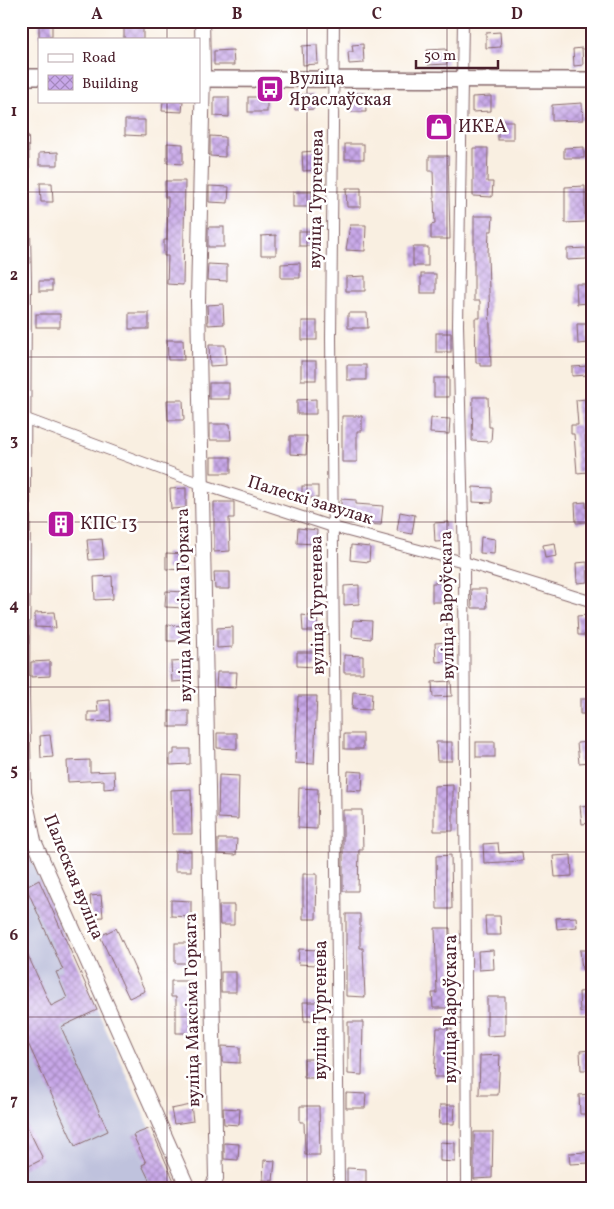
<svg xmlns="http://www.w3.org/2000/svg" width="614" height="1209" font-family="Vollkorn,serif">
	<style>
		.industrial { fill: #bfc2dd }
		.building { fill: url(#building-cross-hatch) }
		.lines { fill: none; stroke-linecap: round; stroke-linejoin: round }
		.street-casing { stroke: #87686b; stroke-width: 12 }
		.secondary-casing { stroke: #87686b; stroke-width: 16 }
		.primary-casing { stroke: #87686b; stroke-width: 18 }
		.street { stroke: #fff; stroke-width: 10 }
		.secondary { stroke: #fff; stroke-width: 14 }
		.primary { stroke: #fff; stroke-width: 15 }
		.grid { fill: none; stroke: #4a1f2b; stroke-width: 1; stroke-opacity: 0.55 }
		.labels { text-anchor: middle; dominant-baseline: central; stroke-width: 5; stroke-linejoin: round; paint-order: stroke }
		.poi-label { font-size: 18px; fill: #4a1f2b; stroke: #fff; text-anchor: start }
		.street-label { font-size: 18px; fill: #4a1f2b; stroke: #fff }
		.neatline { fill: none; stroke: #4a1f2b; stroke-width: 2 }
		.grid-label { font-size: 16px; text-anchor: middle; font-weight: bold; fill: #4a1f2b }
	</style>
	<defs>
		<pattern id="building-cross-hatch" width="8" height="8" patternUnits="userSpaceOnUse" patternTransform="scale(1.25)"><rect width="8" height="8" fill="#c8a8e9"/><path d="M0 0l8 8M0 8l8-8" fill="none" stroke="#a488bd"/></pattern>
	</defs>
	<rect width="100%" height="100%" fill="#fff"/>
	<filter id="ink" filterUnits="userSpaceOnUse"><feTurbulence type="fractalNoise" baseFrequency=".02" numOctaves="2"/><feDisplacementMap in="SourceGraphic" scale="10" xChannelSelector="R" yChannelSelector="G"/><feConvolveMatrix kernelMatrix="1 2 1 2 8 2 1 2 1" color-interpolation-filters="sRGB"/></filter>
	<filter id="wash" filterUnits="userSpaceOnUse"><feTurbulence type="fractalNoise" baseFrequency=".0096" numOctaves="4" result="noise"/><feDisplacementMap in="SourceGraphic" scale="20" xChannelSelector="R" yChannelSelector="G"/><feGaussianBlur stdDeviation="1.12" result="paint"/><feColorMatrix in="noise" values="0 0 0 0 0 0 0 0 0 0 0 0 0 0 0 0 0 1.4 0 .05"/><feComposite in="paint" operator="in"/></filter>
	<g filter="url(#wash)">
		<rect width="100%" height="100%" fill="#f9efe1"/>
		<!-- industrial -->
		<path class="industrial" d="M21,834L77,965L177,1188H21Z"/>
		<g id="blocks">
			<!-- building -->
			<g class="building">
				<rect x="39" y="21" width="13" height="16"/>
				<path d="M124,21H135V26H143V39H124Z"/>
				<path d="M500,32L501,47L486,48V33Z"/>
				<path d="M363,44L364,63L349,64L348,52H353L352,45Z"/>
				<path d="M317,45L318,64L303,65L302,46Z"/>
				<path d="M582,48L583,65L574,66L573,49Z"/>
				<path d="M446,49L447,64L428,65L427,50Z"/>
				<path d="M233,50L234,65H214V51Z"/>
				<path d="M350,93H365L366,112H351Z"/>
				<path d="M313,94L314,109L295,110L294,95Z"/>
				<path d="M491,96V111L472,112V97Z"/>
				<path d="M214,97H229V117L214,116Z"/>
				<rect x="248" y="97" width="19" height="15"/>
				<path d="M163,101H183L182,112L162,111Z"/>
				<path d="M582,103L583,120L552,121V105Z"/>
				<path d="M448,119V134L429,135V120Z"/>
				<path d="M125,120H145V136L125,135Z"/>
				<rect x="498" y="121" width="15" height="19"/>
				<path d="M210,136L225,137V157L210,156Z"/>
				<path d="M167,143L183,144V164L167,163Z"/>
				<rect x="345" y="144" width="19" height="15"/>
				<path d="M584,147V158H564V148Z"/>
				<path d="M473,148H488L487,182H493L492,197L473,196Z"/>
				<path d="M316,151L318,170L303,171L302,152Z"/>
				<path d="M58,152V165H39V153Z"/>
				<path d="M429,156H448L450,239H431V225L435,224L433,171H429Z"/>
				<path d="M165,181H185L183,285L167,284L168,256H164V240H167L168,197H165Z"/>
				<path d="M40,183H52L53,202H41Z"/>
				<path d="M209,186L229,187L228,203L209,202Z"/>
				<path d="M585,186V222L565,223V187Z"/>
				<path d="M346,188H361V207H347Z"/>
				<rect x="293" y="192" width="19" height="15"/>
				<path d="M474,216H493L492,231H489L488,253L491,366H480V363H476L475,318H480V301H474Z"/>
				<path d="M350,225H366L365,251L346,250Z"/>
				<rect x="208" y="227" width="16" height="20"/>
				<rect x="299" y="231" width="19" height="15"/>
				<path d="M276,235V255H261V236Z"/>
				<rect x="413" y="247" width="15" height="19"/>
				<path d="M586,248L587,259L567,260V249Z"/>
				<path d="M300,263V278H281V264Z"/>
				<path d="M208,264L227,265V281L207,280Z"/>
				<rect x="421" y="274" width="15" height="19"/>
				<path d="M365,276V291H346V277Z"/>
				<rect x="39" y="281" width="13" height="10"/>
				<path d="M576,284H587L588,303L577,304Z"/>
				<path d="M223,304L224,324L208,325L207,305Z"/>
				<rect x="129" y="313" width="20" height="16"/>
				<path d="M348,313H367L368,328H348Z"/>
				<rect x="36" y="314" width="24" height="13"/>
				<rect x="302" y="321" width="15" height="19"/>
				<path d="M577,324H588L589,343L578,344Z"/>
				<rect x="436" y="333" width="15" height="19"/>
				<path d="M167,340H183L184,360H168Z"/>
				<path d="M209,345H225L226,365L210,366Z"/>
				<rect x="301" y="361" width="15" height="19"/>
				<rect x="347" y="365" width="19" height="15"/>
				<path d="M588,366V375L572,376V367Z"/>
				<rect x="434" y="378" width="15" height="19"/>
				<rect x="209" y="383" width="20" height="16"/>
				<path d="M473,397H488L489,427H492L491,442L472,441Z"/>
				<path d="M316,399V414H297V400Z"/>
				<path d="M587,399L588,434H585L588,472L577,473L574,434H571V425H578L576,400Z"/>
				<path d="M167,400H183L184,420H168Z"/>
				<path d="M342,416H362V431H357V462H342Z"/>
				<path d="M431,418L450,419L449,434L430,433Z"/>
				<path d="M210,424H230L231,440H210Z"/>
				<path d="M290,436H307L306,455L290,454Z"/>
				<rect x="211" y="457" width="20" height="16"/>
				<rect x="302" y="486" width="16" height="12"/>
				<path d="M473,487L492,488V503L473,502Z"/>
				<path d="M186,488V508L171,509L170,489Z"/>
				<path d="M341,499L356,500V504L383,506L381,525L367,524V519L341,518Z"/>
				<path d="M214,502H234V518H229L230,551L214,552Z"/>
				<path d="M586,502L587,522L576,523L575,503Z"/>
				<path d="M400,512L415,515L412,534L397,531Z"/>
				<path d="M59,514L66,515L70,522L66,532L56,533L50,525Z"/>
				<path d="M449,522L450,541L435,542L434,523Z"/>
				<path d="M298,528L317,530L316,544L297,543Z"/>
				<path d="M481,537L495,539L494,554L480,553Z"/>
				<path d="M102,539L104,559L89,560L87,540Z"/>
				<path d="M555,543L557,556L545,558L543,545Z"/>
				<path d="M351,545L370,547L369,562L350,560Z"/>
				<path d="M166,553L186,554V570L166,569Z"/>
				<path d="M587,562L588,582L577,583L576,563Z"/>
				<path d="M214,572H230V589H215Z"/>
				<path d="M112,576L113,599L95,600L94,577Z"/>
				<rect x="432" y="583" width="15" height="19"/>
				<path d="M359,585V604L344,605V586Z"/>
				<path d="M471,589H486L487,608H472Z"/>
				<path d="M166,591L186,592L185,608L165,607Z"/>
				<path d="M54,612L56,628L35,627V613Z"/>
				<path d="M302,615L317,617L318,631H303Z"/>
				<path d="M588,615L589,635H578L577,616Z"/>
				<path d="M353,620L372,621L371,639L352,637Z"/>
				<path d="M167,625L187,626V641H167Z"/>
				<path d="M233,627V647L217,648V628Z"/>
				<path d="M450,642L451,661L436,662L435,643Z"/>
				<path d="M297,652H316V667L297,666Z"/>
				<path d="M344,655L363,656V673H344Z"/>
				<path d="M50,661V676L31,677V662Z"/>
				<path d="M187,661V681L172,682L171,662Z"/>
				<path d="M217,672H237L236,688L216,687Z"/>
				<path d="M451,681L452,696L433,697L432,682Z"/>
				<path d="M353,692L372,693L371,710L352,709Z"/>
				<path d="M298,696H317L314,764L295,763Z"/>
				<path d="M580,699H588L589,714H580Z"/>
				<path d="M110,700L111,721L88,722V712H98L97,701Z"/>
				<rect x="169" y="711" width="20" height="16"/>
				<path d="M217,733H237V749L217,748Z"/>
				<rect x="344" y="734" width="19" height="15"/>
				<path d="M50,735L53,757L41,758L40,736Z"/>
				<path d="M436,742H452V761H437Z"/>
				<rect x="476" y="742" width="19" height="15"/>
				<path d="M588,742L590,762L579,763L577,743Z"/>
				<path d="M174,749H190V764L170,765V754H174Z"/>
				<path d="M90,760V772L114,771L115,788L104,789V780L68,782L67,761Z"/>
				<path d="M348,771L363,772L362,791L347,790Z"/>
				<path d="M219,775L239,776L238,819L218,818Z"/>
				<path d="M453,785V831H434V786Z"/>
				<path d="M299,788L318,789L317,829L298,828Z"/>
				<path d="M191,789L192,834H172L171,790Z"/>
				<path d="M590,805L591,823L582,824L580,806Z"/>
				<path d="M343,810H362L363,850H359L358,891H343Z"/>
				<path d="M218,839H237L236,855L218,854Z"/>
				<path d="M498,843L499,853L522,852L523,861L484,863L483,844Z"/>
				<rect x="175" y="851" width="16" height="20"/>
				<path d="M451,855L452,909H437L436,856Z"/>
				<path d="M571,855L572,876L555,877L553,856Z"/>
				<path d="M303,874H317L316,919H303Z"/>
				<path d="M39,880L97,1010L61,1027L108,1131L75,1146L21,1028V940L51,1006L67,998L56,972L63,970L26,887Z"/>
				<path d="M101,895L103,917L92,918L90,896Z"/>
				<path d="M171,900L191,901V917L171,916Z"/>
				<path d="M219,905H234V925H220Z"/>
				<path d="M346,914H360V948H363L365,997L346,996Z"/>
				<path d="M485,916H500L501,935H486Z"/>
				<path d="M576,917L577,927L557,929L556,918Z"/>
				<path d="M116,928L145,991L129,998L100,936Z"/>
				<path d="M435,928H450L452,1008H433L432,993H437Z"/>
				<rect x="175" y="943" width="16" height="20"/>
				<path d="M299,949L318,950L317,965L298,964Z"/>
				<path d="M493,950L494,969L479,970L478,951Z"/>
				<path d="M580,950H591L592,969L582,970Z"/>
				<rect x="221" y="972" width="15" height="20"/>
				<path d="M171,981H191V1033H176V997H171Z"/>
				<path d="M589,991L591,1011L580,1012L579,992Z"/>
				<path d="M487,997H505V1035L487,1036Z"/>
				<path d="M303,1002H318L319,1021H304Z"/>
				<path d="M348,1022H363L362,1075L348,1074Z"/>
				<path d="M437,1028H452L451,1062H453V1077H434Z"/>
				<path d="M222,1046L240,1047V1063L222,1062Z"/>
				<path d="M590,1050L592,1070H581L580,1051Z"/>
				<path d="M500,1055L498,1095H479L480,1056Z"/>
				<path d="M304,1059H319L320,1078H304Z"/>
				<path d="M346,1093L366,1094L365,1108H346Z"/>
				<path d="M589,1094L591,1114H580L579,1095Z"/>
				<path d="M191,1105L193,1121L174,1124L171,1109Z"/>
				<path d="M440,1105H455L454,1124H439Z"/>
				<path d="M300,1106H319L320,1155H305L304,1122H300Z"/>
				<path d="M223,1108L240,1109L239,1125L224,1124Z"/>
				<path d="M21,1114L43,1159L21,1170Z"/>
				<path d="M151,1128L177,1188H153L142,1165L146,1163L133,1135Z"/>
				<path d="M474,1132H493L492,1178L474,1179Z"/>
				<path d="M440,1142L455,1143V1162L440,1161Z"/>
				<path d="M224,1143L239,1144L238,1160L224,1159Z"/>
				<path d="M589,1152V1163L570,1164L569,1153Z"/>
				<path d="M264,1160L275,1161L273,1181L263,1180Z"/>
				<path d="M347,1168L366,1169V1183H347Z"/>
			</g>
		</g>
	</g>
	<g filter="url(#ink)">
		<use href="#blocks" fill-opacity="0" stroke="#87686b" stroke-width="1"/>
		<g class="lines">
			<!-- street casing -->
			<g class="street-casing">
				<g id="street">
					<path d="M334,21L331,338L339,1188"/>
					<path d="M463,21L458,325L464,562L467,1188"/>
					<path d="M21,417L201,484L333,527L464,562L593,602"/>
				</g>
			</g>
			<!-- secondary casing -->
			<g class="secondary-casing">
				<g id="secondary">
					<path d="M202,21L203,69L198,301L216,1179L211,1188"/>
					<path d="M21,139L24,281L22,696L24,793L34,841L188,1188"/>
				</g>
			</g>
			<!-- primary casing -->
			<g class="primary-casing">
				<g id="primary">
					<path d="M21,77H39"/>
					<path d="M199,79L593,80"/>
				</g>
			</g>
			<!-- street -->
			<use href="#street" class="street"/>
			<!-- secondary -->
			<use href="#secondary" class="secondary"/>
			<!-- primary -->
			<use href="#primary" class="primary"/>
		</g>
	</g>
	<!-- grid -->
	<path class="grid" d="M167,21V39M307,21V1188M447,21V1188M167,101V1188M21,192H593M21,357H593M21,522H593M21,687H593M21,852H593M21,1017H593"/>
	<!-- icons -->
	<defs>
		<g id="bus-square" transform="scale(1.4375)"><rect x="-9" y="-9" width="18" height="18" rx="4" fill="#b5179e" stroke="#fff"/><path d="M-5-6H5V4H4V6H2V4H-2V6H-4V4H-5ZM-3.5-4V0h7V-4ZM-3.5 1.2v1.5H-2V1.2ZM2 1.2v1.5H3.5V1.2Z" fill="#fff"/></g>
		<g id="shop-square" transform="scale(1.4375)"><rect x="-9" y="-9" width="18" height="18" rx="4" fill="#b5179e" stroke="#fff"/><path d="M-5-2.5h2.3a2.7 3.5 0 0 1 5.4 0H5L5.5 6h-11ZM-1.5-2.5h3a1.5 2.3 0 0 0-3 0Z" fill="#fff"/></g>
		<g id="building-square" transform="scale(1.4375)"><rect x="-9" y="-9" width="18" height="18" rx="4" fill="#b5179e" stroke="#fff"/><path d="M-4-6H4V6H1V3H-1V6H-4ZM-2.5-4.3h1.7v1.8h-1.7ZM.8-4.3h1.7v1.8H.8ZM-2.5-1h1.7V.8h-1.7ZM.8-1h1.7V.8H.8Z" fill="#fff"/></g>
	</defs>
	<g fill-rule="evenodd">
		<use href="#bus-square" x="270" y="89"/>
		<use href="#shop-square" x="439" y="127"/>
		<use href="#building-square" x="61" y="524"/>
	</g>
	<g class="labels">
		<!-- poi labels -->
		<g class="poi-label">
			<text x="289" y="79">Вуліца<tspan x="289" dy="21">Яраслаўская</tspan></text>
			<text x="458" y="127">ИКЕА</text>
			<text x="80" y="524">КПС 13</text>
		</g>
		<!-- street labels -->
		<g class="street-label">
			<text transform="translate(317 199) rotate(-89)">вуліца Тургенева</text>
			<text transform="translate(310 501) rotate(17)">Палескі завулак</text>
			<text transform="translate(185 605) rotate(-91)">вуліца Максіма Горкага</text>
			<text transform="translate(318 605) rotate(-91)">вуліца Тургенева</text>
			<text transform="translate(448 605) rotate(-91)">вуліца Вароўскага</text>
			<text transform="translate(73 877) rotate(68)">Палеская вуліца</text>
			<text transform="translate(451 1009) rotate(-90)">вуліца Вароўскага</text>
			<text transform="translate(193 1010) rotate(-91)">вуліца Максіма Горкага</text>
			<text transform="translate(321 1010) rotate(-90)">вуліца Тургенева</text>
		</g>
	</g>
	<!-- margin -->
	<rect width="614" height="1209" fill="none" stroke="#fff" stroke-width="55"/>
	<!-- legend -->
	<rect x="38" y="38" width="162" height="65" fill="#ffffff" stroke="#b7a5aa"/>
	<rect x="48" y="54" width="25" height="8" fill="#ffffff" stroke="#b7a5aa"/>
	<text x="82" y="62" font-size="15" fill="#4a1f2b">Road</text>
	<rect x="48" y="75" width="25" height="15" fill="url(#building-cross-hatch)" stroke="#b7a5aa"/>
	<text x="82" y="88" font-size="15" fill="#4a1f2b">Building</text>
	<!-- scale -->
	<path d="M416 60v8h82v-8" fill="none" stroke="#4a1f2b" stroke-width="2.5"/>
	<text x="424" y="60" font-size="15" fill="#4a1f2b" stroke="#ffffff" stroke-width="4" paint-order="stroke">50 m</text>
	<rect x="28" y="28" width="558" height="1154" class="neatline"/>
	<g class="grid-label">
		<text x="97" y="19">A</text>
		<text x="237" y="19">B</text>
		<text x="377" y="19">C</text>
		<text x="517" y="19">D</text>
		<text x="14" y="116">1</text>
		<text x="14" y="280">2</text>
		<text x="14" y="445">3</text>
		<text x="14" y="610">4</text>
		<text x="14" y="775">5</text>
		<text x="14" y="940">6</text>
		<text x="14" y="1105">7</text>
	</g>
</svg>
